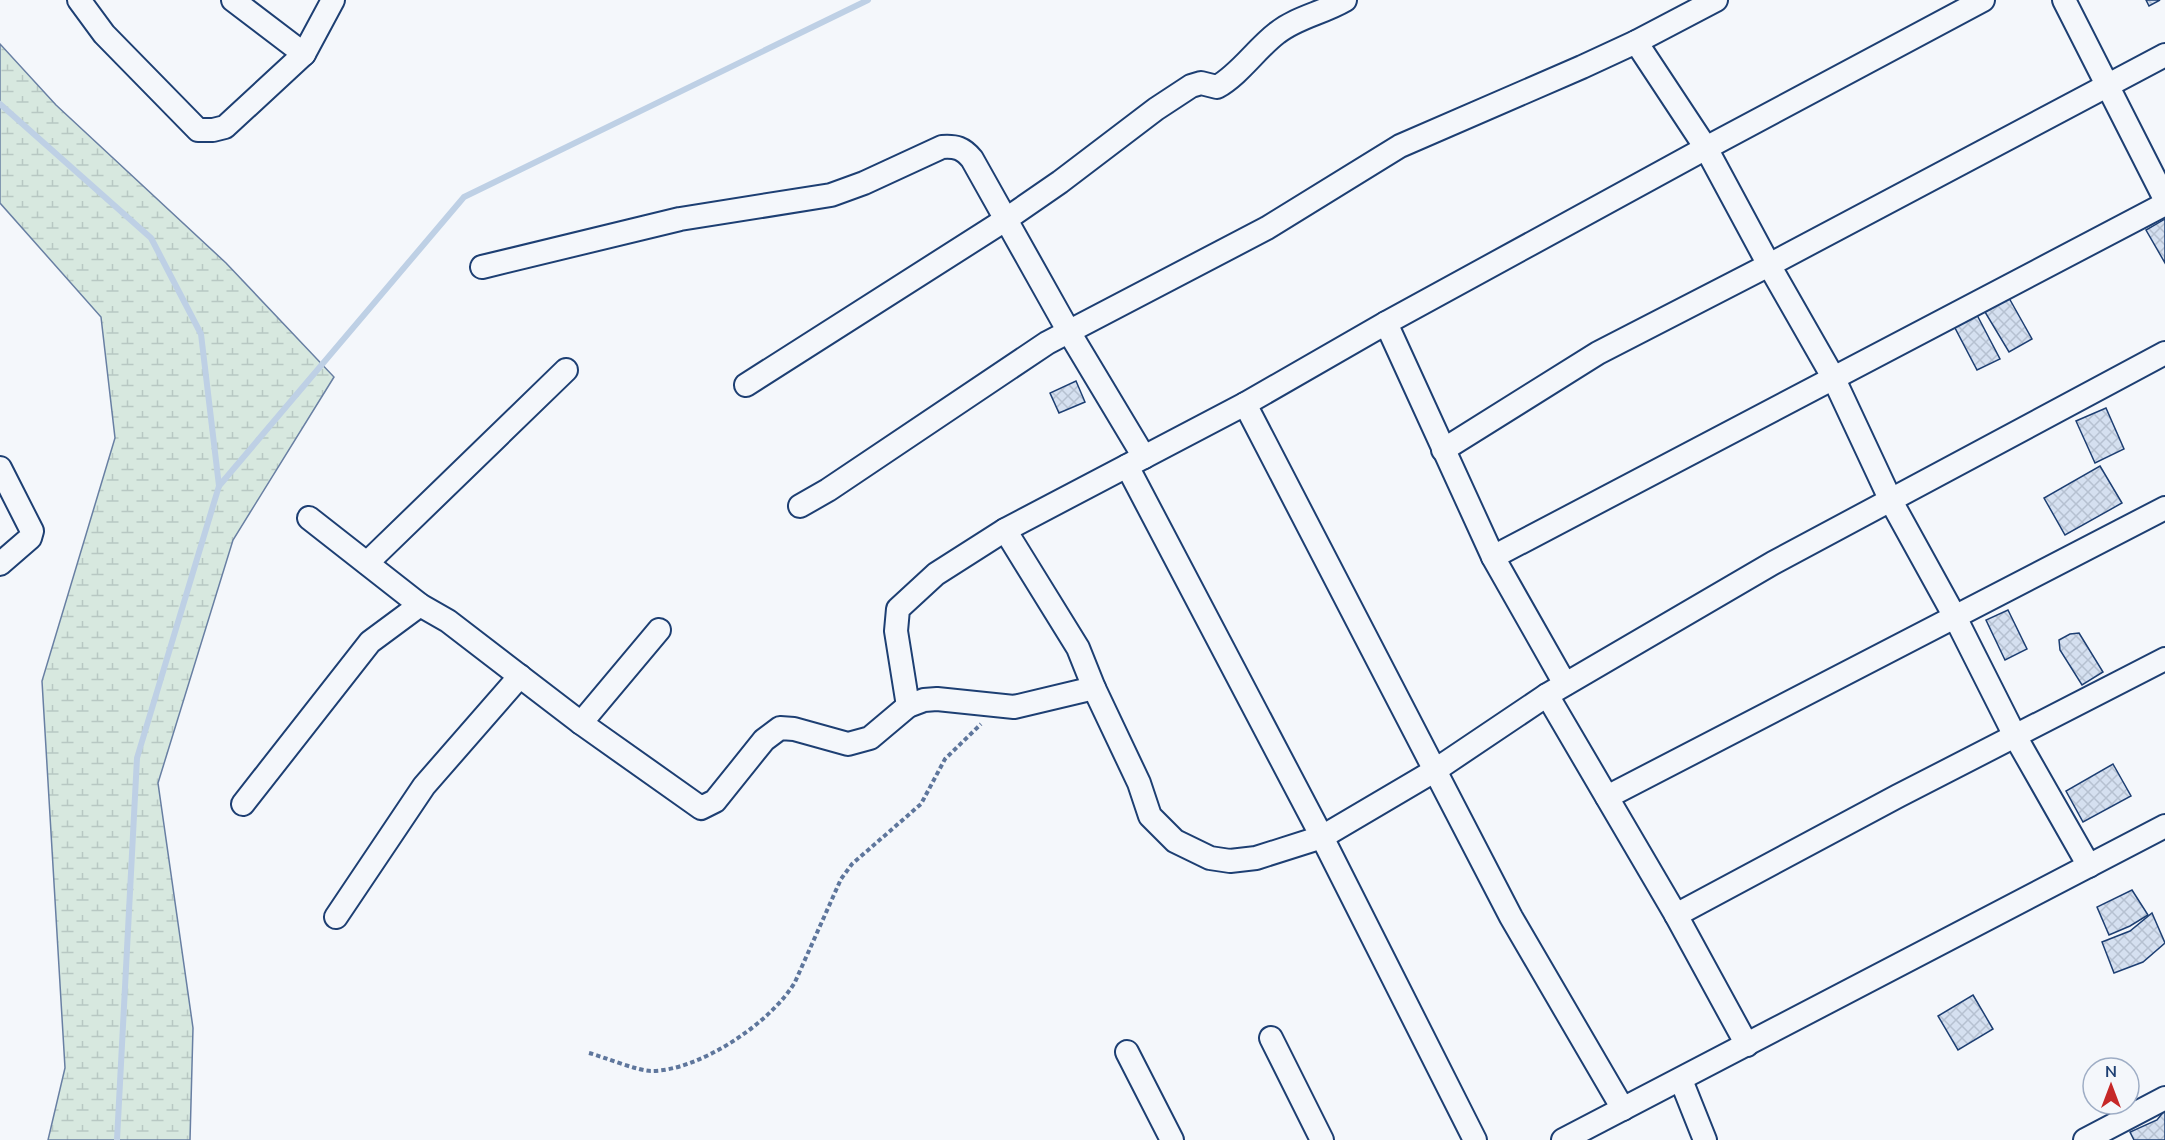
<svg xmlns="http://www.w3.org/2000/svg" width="2165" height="1140" font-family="'Nunito Sans',sans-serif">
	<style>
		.wetland { fill: url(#wetland-marsh); stroke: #687fa3; stroke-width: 1.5 }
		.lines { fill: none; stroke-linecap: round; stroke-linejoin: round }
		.stream { stroke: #bed0e5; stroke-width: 6 }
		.building { fill: url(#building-cross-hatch); stroke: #1d3f73; stroke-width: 1.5 }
		.minor-casing { stroke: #1d3f73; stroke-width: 26 }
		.path { stroke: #5e769c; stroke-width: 4; stroke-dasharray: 4.5 3; stroke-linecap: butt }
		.minor { stroke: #f4f7fb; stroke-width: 22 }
	</style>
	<defs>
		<pattern id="wetland-marsh" width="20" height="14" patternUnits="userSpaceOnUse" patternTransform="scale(1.5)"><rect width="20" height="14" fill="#d7e8df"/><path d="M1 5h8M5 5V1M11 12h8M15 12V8" fill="none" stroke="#b8c8c3"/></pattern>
		<pattern id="building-cross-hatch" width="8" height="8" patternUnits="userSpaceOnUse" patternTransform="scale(1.5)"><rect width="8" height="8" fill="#d5e0f0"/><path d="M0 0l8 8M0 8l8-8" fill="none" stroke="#b6c1d1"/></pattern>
	</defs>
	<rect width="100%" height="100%" fill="#f4f7fb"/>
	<!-- wetland -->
	<path class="wetland" d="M0,44L56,105L226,263L334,377L233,540L158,783L193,1028L190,1140H48L65,1068L42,681L115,438L101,317L0,203Z"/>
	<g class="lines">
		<!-- stream -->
		<g class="stream">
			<path d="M0,104L151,238L201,334L219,486"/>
			<path d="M117,1140L137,758L219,486L464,197L868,0"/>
		</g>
	</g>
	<!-- building -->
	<g class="building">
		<path d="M2146,0H2160L2149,6Z"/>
		<path d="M2165,219V263L2146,230Z"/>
		<path d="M2009,298L2032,339L2009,352L1985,312Z"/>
		<path d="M1977,315L2000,359L1977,370L1954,326Z"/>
		<path d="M1076,381L1085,402L1059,413L1050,393Z"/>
		<path d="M2106,408L2124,449L2095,463L2076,421Z"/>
		<path d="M2100,466L2122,503L2065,535L2044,498Z"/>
		<path d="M2008,610L2027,649L2005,660L1986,620Z"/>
		<path d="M2079,633L2103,672L2082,685L2060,650L2059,640L2070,634Z"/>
		<path d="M2113,764L2131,796L2083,822L2066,791Z"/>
		<path d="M2132,890L2148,915L2130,926L2109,935L2097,907Z"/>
		<path d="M2152,913L2165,943L2143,962L2114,973L2102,942L2130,931Z"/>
		<path d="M1973,995L1993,1029L1958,1050L1938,1016Z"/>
		<path d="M2165,1110V1140H2134L2130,1132L2157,1120Z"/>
	</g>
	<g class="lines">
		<!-- minor casing -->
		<g class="minor-casing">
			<g id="minor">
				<path d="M79,0L104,34L198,130H213L225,127L304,54L333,0"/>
				<path d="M233,0L304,54"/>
				<path d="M2064,0L2165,199"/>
				<path d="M1636,42L1706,148L1769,265L1833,377L1891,501L1955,617L2015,736L2089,866"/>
				<path d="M482,267L680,219L831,195L864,183L942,147C956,146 963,148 972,159L1069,332L1144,457"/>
				<path d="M1386,323L1493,557L1565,684"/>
				<path d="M746,385L1005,220L1060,182L1156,109L1191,86L1201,83L1217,87C1240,74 1256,49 1277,33C1297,17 1323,13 1345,0"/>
				<path d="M1245,404L1511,917L1623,1109"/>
				<path d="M1443,450L1598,353L1769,265L2165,55"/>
				<path d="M1127,466L1322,837L1475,1140"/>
				<path d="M0,468L32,531L30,538L0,564"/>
				<path d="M800,506L828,490L1047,343L1267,228L1400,146L1582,67L1636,42L1716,0"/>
				<path d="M309,518L420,605L448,621L581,723L701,808L715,801L764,740L780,728L794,729L848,744L870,738L908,706L924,700L937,699L1014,707L1094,688"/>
				<path d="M1005,530L1078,648L1094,688L1139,783L1150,816L1175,841L1210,858L1230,861L1256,858L1322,837L1434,771L1547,695L1773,563L2165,353"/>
				<path d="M1493,557L2165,204"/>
				<path d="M367,563L566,370"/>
				<path d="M1547,695L1676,915L1747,1045"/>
				<path d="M908,706L896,631L898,609L936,574L1005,530L1245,404L1386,323L1706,148L1983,0"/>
				<path d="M581,723L659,630"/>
				<path d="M1607,797L2165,508"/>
				<path d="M243,804L370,642L420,605"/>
				<path d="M1676,915L1898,796L2165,659"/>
				<path d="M336,917L424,786L520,676"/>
				<path d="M1271,1038L1322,1140"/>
				<path d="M1127,1052L1172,1140"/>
				<path d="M1681,1080L1705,1140"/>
				<path d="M1563,1140L2165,826"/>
				<path d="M2085,1140L2165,1098"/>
			</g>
		</g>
		<!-- path -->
		<path class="path" d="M589,1053C604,1057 638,1071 651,1071C699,1071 771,1023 795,982L841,879L852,864L921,804L945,759L981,724"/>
		<!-- minor -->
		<use href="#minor" class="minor"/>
	</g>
	<!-- north arrow -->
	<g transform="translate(2111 1086)"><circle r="28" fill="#f4f7fb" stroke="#9eadc5" stroke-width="1.5"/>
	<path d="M0-4.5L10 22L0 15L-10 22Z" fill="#c62828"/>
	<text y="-9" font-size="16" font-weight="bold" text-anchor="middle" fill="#1d3f73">N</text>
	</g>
</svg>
